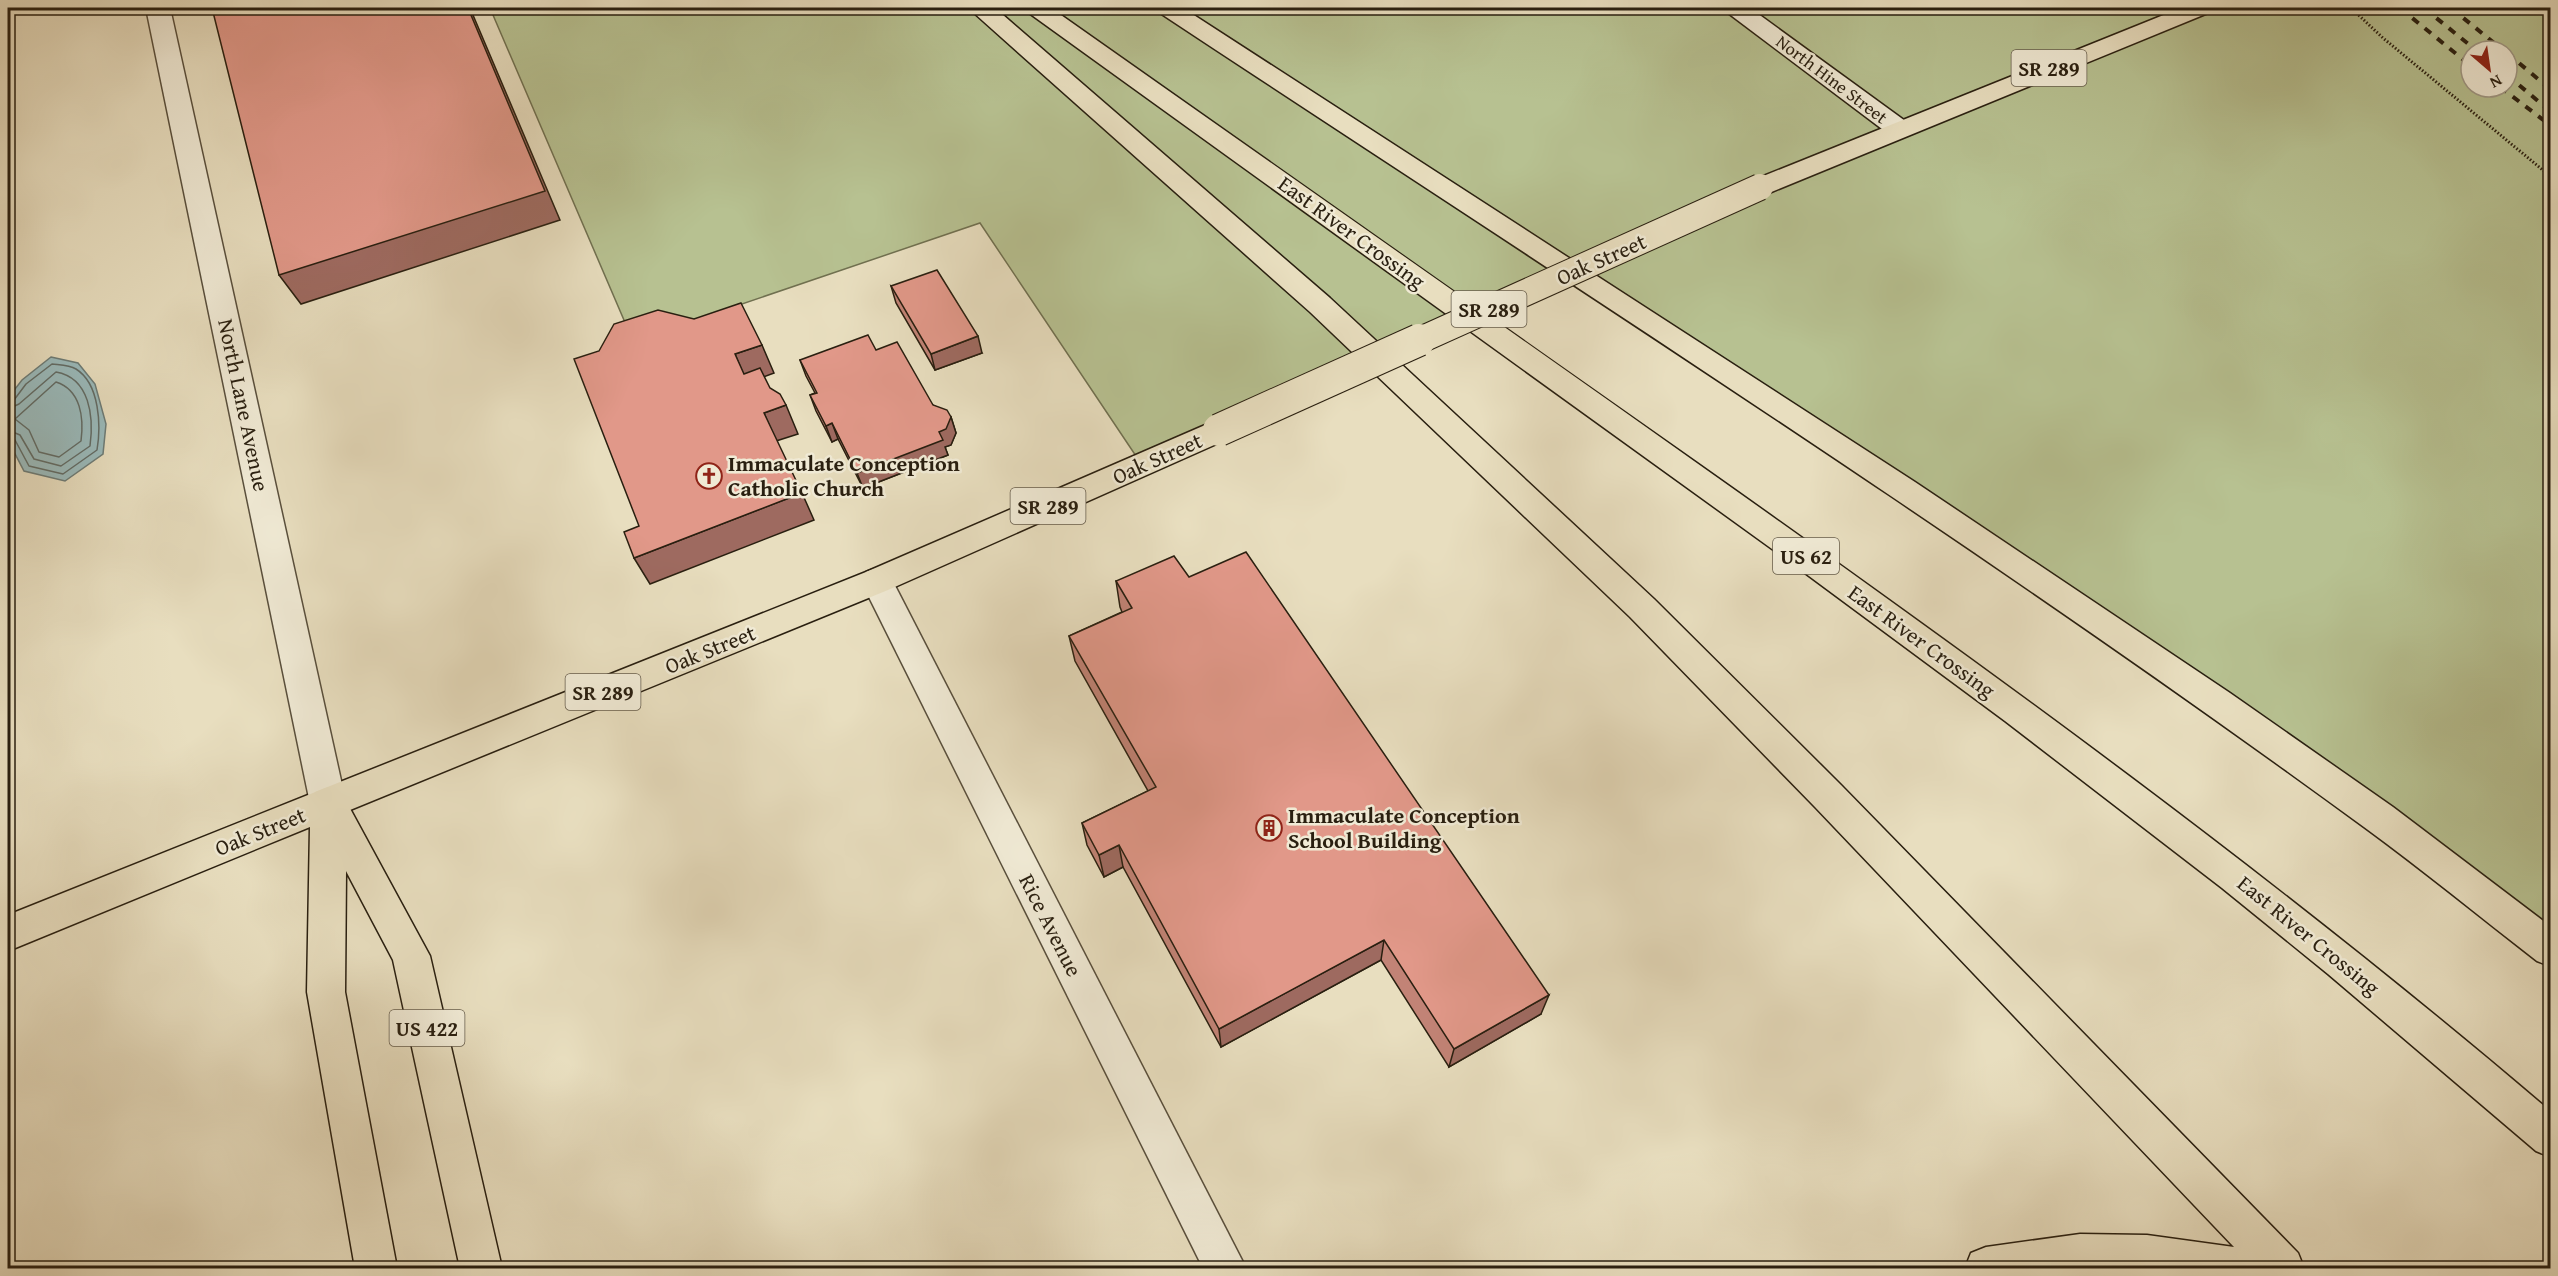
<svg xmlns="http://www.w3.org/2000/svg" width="2558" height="1276" font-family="'Gentium Book Plus',serif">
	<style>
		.green { fill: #b7c191; stroke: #707050; stroke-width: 1.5; fill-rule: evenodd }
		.water { fill: #9ababb; stroke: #6d7c77; stroke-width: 1.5 }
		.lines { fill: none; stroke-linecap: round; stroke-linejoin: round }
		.shore { stroke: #626c66; stroke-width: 1.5 }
		.street-casing { stroke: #594f3c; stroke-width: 3 }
		.secondary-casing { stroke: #291f10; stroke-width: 3 }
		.primary-casing { stroke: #291f10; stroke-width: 3 }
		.highway-casing { stroke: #291f10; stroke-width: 3 }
		.path { stroke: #291f10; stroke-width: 3; stroke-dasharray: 1.5 2; stroke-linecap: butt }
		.street { fill: #f0ead5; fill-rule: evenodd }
		.secondary { fill: #f0ead5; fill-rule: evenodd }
		.primary { fill: #e8debf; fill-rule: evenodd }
		.highway { fill: #e8debf; fill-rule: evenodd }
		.rail { stroke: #291f10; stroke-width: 4; stroke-dasharray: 8 8; stroke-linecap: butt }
		.primary-bridge-far1-casing { stroke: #291f10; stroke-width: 28; stroke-linecap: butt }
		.primary-bridge-casing { stroke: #291f10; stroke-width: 34; stroke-linecap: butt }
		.primary-bridge-far1 { stroke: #e8debf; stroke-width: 26 }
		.primary-bridge { stroke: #e8debf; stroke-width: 32 }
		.wall { fill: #c28376; stroke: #291f10; stroke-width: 1.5 }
		.shaded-wall { fill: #9e6a60; stroke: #291f10; stroke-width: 1.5 }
		.building { fill: #e19889; stroke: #291f10; stroke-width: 1.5 }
		.labels { text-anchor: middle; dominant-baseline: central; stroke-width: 5; stroke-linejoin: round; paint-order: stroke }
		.far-street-label { font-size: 18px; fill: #291f10; stroke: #f0ead5 }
		.shield { fill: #f0ead5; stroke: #655c4b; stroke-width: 1.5 }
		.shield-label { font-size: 21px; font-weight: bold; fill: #291f10 }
		.street-label { font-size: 22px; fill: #291f10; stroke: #f0ead5 }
		.poi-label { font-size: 22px; font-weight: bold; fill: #291f10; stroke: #f0ead5; text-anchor: start }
	</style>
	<rect width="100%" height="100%" fill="#e8debf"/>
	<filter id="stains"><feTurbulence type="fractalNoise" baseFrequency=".00333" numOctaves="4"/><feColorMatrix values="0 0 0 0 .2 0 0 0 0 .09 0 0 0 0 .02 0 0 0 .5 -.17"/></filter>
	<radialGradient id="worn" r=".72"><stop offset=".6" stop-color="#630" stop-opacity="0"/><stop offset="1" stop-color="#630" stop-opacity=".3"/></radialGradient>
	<!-- green -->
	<path class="green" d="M490,8H2550V948L2380,818L1568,269L1142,465L980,223L633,341ZM2471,51H2507V87H2471Z"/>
	<!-- water -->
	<path class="water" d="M51,357L78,363L95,384L106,424L103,454L65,481L24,471L11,446L8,398L22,380Z"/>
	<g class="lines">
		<!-- shore -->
		<g class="shore">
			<path d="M56,382C81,390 84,418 81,441L59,457L39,452L29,430L15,419Z"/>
			<path d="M8,401L14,400L26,384L52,364C59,365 69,365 76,369C100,384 101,426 97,450L63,474L29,466L15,440L8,437"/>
			<path d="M8,409L19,404L56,372C90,378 94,417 90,446L61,466L34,459L20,435L8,430"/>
		</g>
		<!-- street casing -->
		<g class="street-casing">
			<g id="street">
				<path d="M146,8H170L346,803L341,814L328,819L315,814L310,803Z"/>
				<path d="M877,568L888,572L1246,1268H1203L861,581L866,572Z"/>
			</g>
		</g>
		<!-- secondary casing -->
		<g class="secondary-casing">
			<path id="secondary" d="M1724,8H1750L1908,123L1912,129L1908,135L1899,137L1890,135L1728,13Z"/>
		</g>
		<!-- primary casing -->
		<g class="primary-casing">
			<g id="primary">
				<path d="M2181,8H2212L2208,13L1769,193L1760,195L1751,193L1747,187L1751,181Z"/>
				<path d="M1219,419L1230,422L1234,430L1230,438L888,590L328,819L315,814L310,803L315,792L866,572Z"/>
			</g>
		</g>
		<!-- highway casing -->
		<g class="highway-casing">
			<g id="highway">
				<path d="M971,8H995L1330,298L1654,599L1841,785L2298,1253L2304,1268H1965L1971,1253L1986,1247L2080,1234L2147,1235L2234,1247L1815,807L1630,617L1310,312L974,13Z"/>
				<path d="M1026,8H1051C1265,159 1480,309 1694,461C1987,668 2277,878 2550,1111V1157L2536,1151L2328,974L2222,888L2005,721L1786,559L1029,13Z"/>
				<path d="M1156,8H1183L1915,482L2230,693L2393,807L2550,926V966L2537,961C2479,916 2423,870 2364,827C1973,541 1564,280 1160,13Z"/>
				<path d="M328,787L341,792L430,956L502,1268H460L393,960L346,871L345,992L397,1268H355L307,992L310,827L8,951V915Z"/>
			</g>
		</g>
		<!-- path -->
		<path class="path" d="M2351,8L2383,38L2550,176"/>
		<!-- street -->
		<use href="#street" class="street"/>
		<!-- secondary -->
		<use href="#secondary" class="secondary"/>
		<!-- primary -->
		<use href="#primary" class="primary"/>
		<!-- highway -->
		<use href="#highway" class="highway"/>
		<!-- rail -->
		<g class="rail">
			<path d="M2400,8L2471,66"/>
			<path d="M2424,8L2477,51"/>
			<path d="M2451,8L2504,51"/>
			<path d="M2507,53L2550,89"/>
			<path d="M2507,75L2550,111"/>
			<path d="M2500,87L2550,125"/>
		</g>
		<!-- primary-bridge-far1 casing -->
		<g class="primary-bridge-far1-casing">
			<path id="primary-bridge-far1" d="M1416,342L1760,187"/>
		</g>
		<!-- primary-bridge casing -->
		<g class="primary-bridge-casing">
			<path id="primary-bridge" d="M1219,430L1419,340"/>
		</g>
		<!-- primary-bridge-far1 -->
		<use href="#primary-bridge-far1" class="primary-bridge-far1"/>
		<!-- primary-bridge -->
		<use href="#primary-bridge" class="primary-bridge"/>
	</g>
	<!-- wall -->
	<g class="wall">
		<path d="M891,286L982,353L935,370L896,303Z"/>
		<path d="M876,350L933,405L951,417L956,433L951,445L945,447L948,455L863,488L838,439L832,442L816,411L810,395L815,393L806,376L800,360Z"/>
		<path d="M1189,577L1541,1014L1449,1067L1381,960L1221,1047L1123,867L1104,877L1087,845L1082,823L1148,791L1075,661L1069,636L1122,612L1120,607L1116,581Z"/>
	</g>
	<!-- shaded-wall -->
	<g class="shaded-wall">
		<path d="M468,8H470L560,220L301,304L279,275Z"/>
		<path d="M978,336L982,353L935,370L931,354Z"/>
		<path d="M762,345L774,373L747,383L735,354Z"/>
		<path d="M786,405L798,434L776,441L764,413Z"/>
		<path d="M951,417L956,433L951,445L945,447L948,455L863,488L857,473L939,432Z"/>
		<path d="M832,423L838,439L832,442L826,426Z"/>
		<path d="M802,493L814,520L650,584L634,558Z"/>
		<path d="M1119,845L1123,867L1104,877L1099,855Z"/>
		<path d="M1384,940L1381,960L1221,1047L1219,1029Z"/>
		<path d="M1549,995L1541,1014L1449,1067L1454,1049Z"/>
	</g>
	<!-- building -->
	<g class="building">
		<path d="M212,8H468L545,191L279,275Z"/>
		<path d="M937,270L978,336L931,354L891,286Z"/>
		<path d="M741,303L762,345L735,354L744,374L760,368L770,388L780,394L786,405L764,413L802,493L634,558L624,532L639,526L574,359L599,351L614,324L658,310L694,319Z"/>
		<path d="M868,335L876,350L897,342L933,405L947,410L951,417L946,429L939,432L943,440L857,473L832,423L826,426L810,395L817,393L800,360Z"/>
		<path d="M1246,552L1549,995L1454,1049L1384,940L1219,1029L1119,845L1099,855L1082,823L1156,787L1069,636L1132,608L1116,581L1174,556L1189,577Z"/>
	</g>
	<!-- icons -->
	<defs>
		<g id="church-ring" transform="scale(1.35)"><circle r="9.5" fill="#f0ead5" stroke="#8f2418" stroke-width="1.5"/><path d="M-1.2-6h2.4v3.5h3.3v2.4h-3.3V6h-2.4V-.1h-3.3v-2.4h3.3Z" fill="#8f2418"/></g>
		<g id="building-ring" transform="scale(1.35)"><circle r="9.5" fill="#f0ead5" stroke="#8f2418" stroke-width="1.5"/><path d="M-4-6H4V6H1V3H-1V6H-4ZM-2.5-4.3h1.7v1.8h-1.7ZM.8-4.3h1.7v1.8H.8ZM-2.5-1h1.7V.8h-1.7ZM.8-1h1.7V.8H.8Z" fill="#8f2418"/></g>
	</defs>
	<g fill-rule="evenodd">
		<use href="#church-ring" x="709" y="476"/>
		<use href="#building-ring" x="1269" y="828"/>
	</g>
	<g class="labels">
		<!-- far-street labels -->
		<g class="far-street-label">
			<text transform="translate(1832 79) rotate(37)">North Hine Street</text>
		</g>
		<!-- shield labels -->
		<g class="shield">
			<rect x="2011.5" y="50" width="75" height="36" rx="4.5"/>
			<rect x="1451.5" y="291" width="75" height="36" rx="4.5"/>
			<rect x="1010.5" y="488" width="75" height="36" rx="4.5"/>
			<rect x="1773" y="538" width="66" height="36" rx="4.5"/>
			<rect x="565.5" y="674" width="75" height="36" rx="4.5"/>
			<rect x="389.5" y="1010" width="75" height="36" rx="4.5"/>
		</g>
		<g class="shield-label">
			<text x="2049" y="68">SR 289</text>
			<text x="1489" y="309">SR 289</text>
			<text x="1048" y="506">SR 289</text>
			<text x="1806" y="556">US 62</text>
			<text x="603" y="692">SR 289</text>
			<text x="427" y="1028">US 422</text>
		</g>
		<!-- street labels -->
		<g class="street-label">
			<text transform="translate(1352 232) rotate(36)">East River Crossing</text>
			<text transform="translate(1601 259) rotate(-24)">Oak Street</text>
			<text transform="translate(244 405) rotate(78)">North Lane Avenue</text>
			<text transform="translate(1157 458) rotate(-24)">Oak Street</text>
			<text transform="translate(1922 641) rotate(36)">East River Crossing</text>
			<text transform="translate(710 649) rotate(-22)">Oak Street</text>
			<text transform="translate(260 831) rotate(-22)">Oak Street</text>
			<text transform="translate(1051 925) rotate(63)">Rice Avenue</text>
			<text transform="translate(2309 935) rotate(39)">East River Crossing</text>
		</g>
		<!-- poi labels -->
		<g class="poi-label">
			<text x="728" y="463">Immaculate Conception<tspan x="728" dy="25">Catholic Church</tspan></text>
			<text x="1288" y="815">Immaculate Conception<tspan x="1288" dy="25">School Building</tspan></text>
		</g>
	</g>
	<!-- margin -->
	<rect width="2558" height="1276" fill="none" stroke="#e8debf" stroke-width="30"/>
	<rect x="9" y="9" width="2540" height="1258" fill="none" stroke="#291f10" stroke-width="3"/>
	<rect x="15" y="15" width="2528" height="1246" fill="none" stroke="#291f10" stroke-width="1.5"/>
	<!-- north arrow -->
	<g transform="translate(2489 69) rotate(151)"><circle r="28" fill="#f0ead5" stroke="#a09986" stroke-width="1.5"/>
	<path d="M0-4.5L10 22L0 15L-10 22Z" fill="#8f2418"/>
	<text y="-9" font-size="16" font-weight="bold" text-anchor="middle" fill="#291f10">N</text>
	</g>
	<rect width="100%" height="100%" filter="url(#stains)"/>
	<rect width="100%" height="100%" fill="url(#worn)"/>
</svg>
